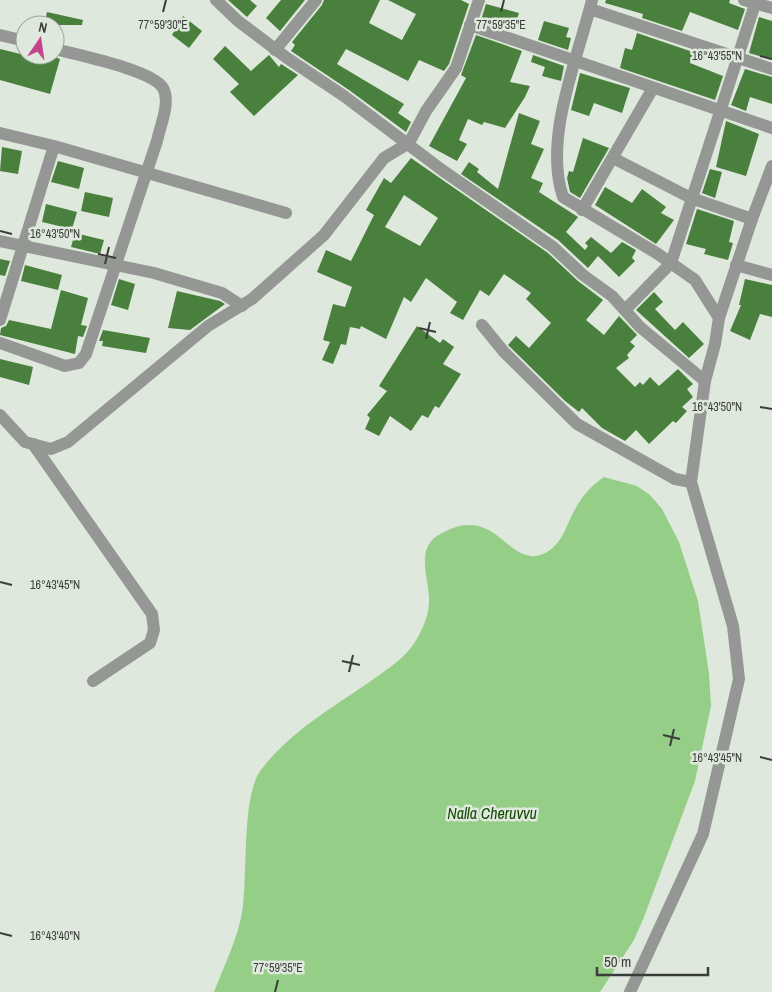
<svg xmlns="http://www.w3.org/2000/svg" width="772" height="992" font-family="'Archivo Narrow',sans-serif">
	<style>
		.water { fill: #95ce87 }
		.building { fill: #4a803d; fill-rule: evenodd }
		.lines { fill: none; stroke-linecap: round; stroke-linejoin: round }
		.minor { stroke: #949793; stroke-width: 12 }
		.ticks { fill: none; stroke: #3a3d39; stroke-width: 2 }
		.labels { text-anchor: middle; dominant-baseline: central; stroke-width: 5; stroke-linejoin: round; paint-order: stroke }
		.water-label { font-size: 16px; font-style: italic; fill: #124900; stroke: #dfe8dd }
		.ticks-label { font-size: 12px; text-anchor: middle; fill: #3a3d39; stroke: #dfe8dd; stroke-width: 5; stroke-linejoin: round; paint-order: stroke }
	</style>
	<rect width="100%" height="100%" fill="#dfe8dd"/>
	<!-- water -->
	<path class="water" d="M604,477L637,486L650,495L662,509L679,542L698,601L709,673L711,706L695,781L644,917L634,940L600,992H214C224,966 237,940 242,913C248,877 241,796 261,770C289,733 330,709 368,683C387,669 406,659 418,637C424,626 429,614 429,601C430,582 415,550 437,536C497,499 506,569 543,554C561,546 565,529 572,515C580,499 589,487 604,477Z"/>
	<!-- building -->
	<g class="building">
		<path d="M228,0H250L257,6L247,17Z"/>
		<path d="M281,0H305L280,31L266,18Z"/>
		<path d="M324,0H380L369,23L402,40L416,14L388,0H461L469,4L449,64L444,71L419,60L408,81L346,49L337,64L404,104L398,113L411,122L406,132L349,90L291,51L295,45L292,42L322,5Z"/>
		<path d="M606,0H730L729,3L745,9L738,30L690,12L682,31L642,18L643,14L605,3Z"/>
		<path d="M486,4L519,13L513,31L481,20Z"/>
		<path d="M47,12L83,20L82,25H44Z"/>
		<path d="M183,16L202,31L189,48L172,35Z"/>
		<path d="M759,17L772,21V60L749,53Z"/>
		<path d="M544,21L569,28L566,37L571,38L568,50L538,40Z"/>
		<path d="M637,33L693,52L690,63L723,76L715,100L620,68L625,48L632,50Z"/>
		<path d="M476,35L522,51L510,82L530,86L525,97L505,128L484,122L482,125L468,119L459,140L467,144L457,161L429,146L466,78L461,75Z"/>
		<path d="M225,46L251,71L269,55L279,67L281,64L298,75L254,116L230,92L239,84L213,59Z"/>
		<path d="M0,49L33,57V55H50L60,59L50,94L0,80Z"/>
		<path d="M533,55L564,66L561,81L542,76L545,67L531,62Z"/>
		<path d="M745,69L772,77V104L750,97L746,111L731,105Z"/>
		<path d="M580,73L630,88L622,113L594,103L589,116L571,110Z"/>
		<path d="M519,113L540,121L531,144L544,149L531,178L543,183L539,192L578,217L566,232L585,250L588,246L585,243L591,237L611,253L622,242L636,250L632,258L635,261L619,277L598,256L588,268L558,240L461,174L469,162L479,169L477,172L498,189Z"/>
		<path d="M726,121L759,134L746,176L716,167Z"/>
		<path d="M583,138L609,148L580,198L570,192L567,178L569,171L573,172Z"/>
		<path d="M2,147L22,151L18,174L0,171Z"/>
		<path d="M411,158L548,253L578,281L603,300L586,320L604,335L619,316L637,335L630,342L635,346L627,355L629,358L616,368L635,387L640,382L643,385L650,377L659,386L678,369L693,384L687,389L693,397L682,407L687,411L676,423L673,421L649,444L636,430L625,441L602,428L582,408L579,412L565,401L508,345L516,336L529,348L551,323L526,299L531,293L504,274L489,296L480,290L463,320L450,313L457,302L426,278L411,302L404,297L386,339L361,326L360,329L350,327L346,345L341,344L333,364L322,360L330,342L323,340L333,304L345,307L352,287L317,272L326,250L351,261L374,215L366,210L384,178L391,183ZM404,195L438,218L420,246L385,227Z"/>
		<path d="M58,161L84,168L79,189L51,182Z"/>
		<path d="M710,169L722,172L715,198L702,193Z"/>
		<path d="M605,187L632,203L642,189L666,207L661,213L674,220L656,244L595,205Z"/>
		<path d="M85,192L113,198L109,217L81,211Z"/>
		<path d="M46,204L77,212L72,229L42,222Z"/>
		<path d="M697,209L734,221L729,242L733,243L728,260L704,254L706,249L686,244Z"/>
		<path d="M75,233L104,240L100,254L71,247Z"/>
		<path d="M0,259L10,261L5,276L0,275Z"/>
		<path d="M25,265L62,275L58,290L21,281Z"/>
		<path d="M119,279L135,284L128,310L111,305Z"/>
		<path d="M745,279L772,285V317L760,314L750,340L730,331L741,305H739Z"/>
		<path d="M61,290L88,298L81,325L87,326L83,337L78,336L75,354L0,335L1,328L6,326L9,320L51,329Z"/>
		<path d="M177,291L220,301L225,304L190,330L168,328Z"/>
		<path d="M654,292L663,302L655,309L675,330L683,322L704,344L689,358L636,310Z"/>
		<path d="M417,326L440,343L443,339L454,347L443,364L461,374L439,408L435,406L428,418L422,415L411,431L390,416L379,436L365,429L370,418L367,415L387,391L379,386Z"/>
		<path d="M103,330L150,338L146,353L102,346L103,341H99Z"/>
		<path d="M0,359L33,367L29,385L0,377Z"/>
	</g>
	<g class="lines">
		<!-- minor -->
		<g class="minor">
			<path d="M216,0L238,21L287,58L344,96L442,170L553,247L583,275L612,296L640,327L705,381"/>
			<path d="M592,0C578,58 543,138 563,197L658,254L695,280L719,318L715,344L705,381L691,482L733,626L739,679L703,834L630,992"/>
			<path d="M744,0L772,8"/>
			<path d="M590,9L772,69"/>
			<path d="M470,25L772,128"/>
			<path d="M0,35L25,41"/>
			<path d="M275,50L316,0"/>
			<path d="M0,133L54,146L0,320"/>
			<path d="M54,146L286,213"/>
			<path d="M613,158L691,198L752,219"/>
			<path d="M582,210L653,88"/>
			<path d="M0,241L154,273L222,293L242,306"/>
			<path d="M736,265L772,275"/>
			<path d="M625,310L671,263L755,4"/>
			<path d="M719,318L752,219L772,166"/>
			<path d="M482,325L504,352L577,424L675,479L691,482"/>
			<path d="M0,343L65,366L79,363L86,354L157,141C160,126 171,102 163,88C153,70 77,55 55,49"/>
			<path d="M0,415L25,442L51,449L68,442L208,326L252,299L324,235L384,158L409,143L426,111L456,68L479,0"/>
			<path d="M33,444L152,614L154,630L150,643L93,681"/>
		</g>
	</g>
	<!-- ticks -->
	<path class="ticks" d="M163,12L166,0M501,12L504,0M760,56L772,59M0,231L12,234M98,254L116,258M105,264L109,247M419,328L436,332M426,339L430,322M760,407L772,409M0,582L12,585M342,661L360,665M349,672L353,655M663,735L680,739M670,746L674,729M760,757L772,760M0,933L12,936M275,992L278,980"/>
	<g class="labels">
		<!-- water labels -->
		<g class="water-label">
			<text x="492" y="813">Nalla Cheruvvu</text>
		</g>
	</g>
	<g class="ticks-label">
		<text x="163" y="29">77°59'30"E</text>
		<text x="501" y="29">77°59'35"E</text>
		<text x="717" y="60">16°43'55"N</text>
		<text x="55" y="238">16°43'50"N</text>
		<text x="717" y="411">16°43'50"N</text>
		<text x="55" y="589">16°43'45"N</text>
		<text x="717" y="762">16°43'45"N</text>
		<text x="55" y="940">16°43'40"N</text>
		<text x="278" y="972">77°59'35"E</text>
	</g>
	<!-- north arrow -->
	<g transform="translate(40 40) rotate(13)"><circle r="24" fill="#dfe8dd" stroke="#9da49b"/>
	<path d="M0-4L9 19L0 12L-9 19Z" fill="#c4438b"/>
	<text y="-8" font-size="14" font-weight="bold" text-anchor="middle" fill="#3a3d39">N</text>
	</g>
	<!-- scale -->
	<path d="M597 967v8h111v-8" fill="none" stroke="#3a3d39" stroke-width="2.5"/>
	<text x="604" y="967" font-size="15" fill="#3a3d39" stroke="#dfe8dd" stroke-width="4" paint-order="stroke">50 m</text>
</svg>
